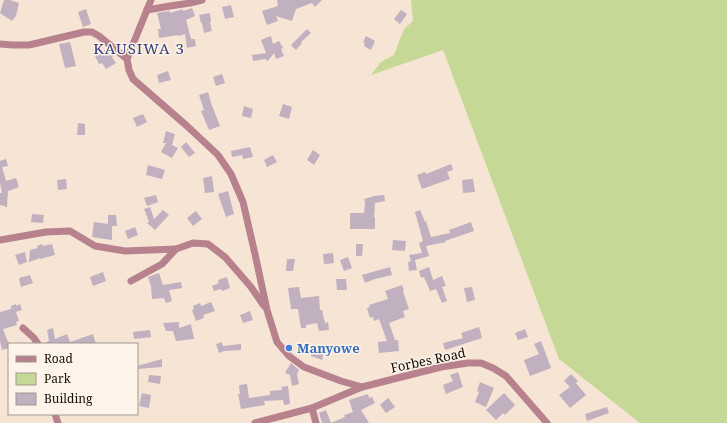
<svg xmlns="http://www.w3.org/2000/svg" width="727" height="423" font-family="'Noto Serif',serif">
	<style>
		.green { fill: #c5d896 }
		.building { fill: #c0b0c0 }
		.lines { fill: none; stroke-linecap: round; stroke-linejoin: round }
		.minor { stroke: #b7828e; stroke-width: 7 }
		.shop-dot { fill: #3f7fe0; stroke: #fdf3e9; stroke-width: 1.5 }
		.labels { text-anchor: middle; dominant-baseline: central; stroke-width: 3; stroke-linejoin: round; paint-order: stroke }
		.shop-label { font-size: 13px; font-weight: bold; fill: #366cbe; stroke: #fdf3e9; text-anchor: start }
		.street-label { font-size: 13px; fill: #150f0a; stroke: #fdf3e9 }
		.quarter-label { font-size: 15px; letter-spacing: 1px; fill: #353c77; stroke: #fdf3e9 }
	</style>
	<rect width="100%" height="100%" fill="#f6e4d4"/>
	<!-- green -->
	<path class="green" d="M411,0H727V423H640L559,359L443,50L371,75L381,62L394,55L404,29L413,21Z"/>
	<!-- building -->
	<g class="building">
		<path d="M4,0H10L19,3L16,16L12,21L0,13Z"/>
		<path d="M277,0H322L315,7L312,3L296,9L292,21L276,16L278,21L267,25L262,11L278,6Z"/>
		<path d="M231,5L234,17L225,19L222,7Z"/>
		<path d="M192,8L195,16L186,20L191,39H195L196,46L187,48L185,34L178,36V35L159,38L158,29H161L157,13L170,11V13L180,10L182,9L183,11Z"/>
		<path d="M86,9L91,24L83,27L78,12Z"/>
		<path d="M401,10L407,14L400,24L394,19Z"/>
		<path d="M210,13L211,21L210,22L212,31L204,33L202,23H201L199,15Z"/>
		<path d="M307,29L311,33L301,42L302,43L296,50L291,45Z"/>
		<path d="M271,36L273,44L279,41L283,48L281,49L284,56L276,59L274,53L268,61L265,59L253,61L252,55L266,53L261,40Z"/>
		<path d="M366,36L375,41L371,50L364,46L365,43L363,42Z"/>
		<path d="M70,42L76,66L65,68L59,44Z"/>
		<path d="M107,49L111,52L113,56L112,57L116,63L106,69L102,63L99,64L95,56Z"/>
		<path d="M168,71L171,80L159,83L157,75Z"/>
		<path d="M222,74L225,83L216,86L213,77Z"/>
		<path d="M208,92L211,103L220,126L209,130L201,111L204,110L199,95Z"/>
		<path d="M283,104L292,107L289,119L279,116Z"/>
		<path d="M244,106L253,109L251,118L242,116Z"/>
		<path d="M143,114L147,122L137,127L133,118Z"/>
		<path d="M78,123L85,124V135H77Z"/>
		<path d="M166,131L175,134L172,145L178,148L172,158L161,152L166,143H163Z"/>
		<path d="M186,142L195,153L189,157L181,147Z"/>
		<path d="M250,147L253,157L243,159L242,155L232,157L231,151Z"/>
		<path d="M313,150L320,155L314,165L307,160Z"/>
		<path d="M273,155L277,162L267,167L264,160Z"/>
		<path d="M6,159L8,166L2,167L6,181L16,178L19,187L8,191L7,207H5V206L0,205V193H2L0,183V161Z"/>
		<path d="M451,164L453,170L447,172L450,179L422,189L417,175L425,172L426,174Z"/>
		<path d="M148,165L165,170L162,179L146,175Z"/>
		<path d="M212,176L214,192L205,193L203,178Z"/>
		<path d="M66,179L67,189L58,190L57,180Z"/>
		<path d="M473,179L475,192L463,193L462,180Z"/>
		<path d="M228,191L234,214L226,217L218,194Z"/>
		<path d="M156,195L158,202L147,206L144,198Z"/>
		<path d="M384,195L385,201L375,203L374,217H375V229H350V213H364L365,202L364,199L374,196Z"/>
		<path d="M150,207L154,219L163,210L169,215L155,230L147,223L149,222L144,209Z"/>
		<path d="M420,210L425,222L426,221L431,237L450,233L449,230L471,222L474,231L445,241L446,242L426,246L429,256L415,260L417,270L409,271L408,262L411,261L409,255L422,253L419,243L423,241L415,212Z"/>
		<path d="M196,211L202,219L193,226L187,218Z"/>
		<path d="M32,214L44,215L43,223L31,222Z"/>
		<path d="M108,215H116L117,226H112V240L92,237L94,222L108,224Z"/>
		<path d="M135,227L138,235L128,239L125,231Z"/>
		<path d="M393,240L406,241L405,251L392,250Z"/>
		<path d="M42,244L43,246L52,244L55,255L40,259V258L29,262L30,250L38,248L37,246Z"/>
		<path d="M356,244H363L362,256H356Z"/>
		<path d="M25,252L27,262L19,265L15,255Z"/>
		<path d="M333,253L334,263L324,264L323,254Z"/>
		<path d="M348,257L352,268L344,271L340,260Z"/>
		<path d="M287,259H295L293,271H286Z"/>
		<path d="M390,267L392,275L375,279L365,283L362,275Z"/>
		<path d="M429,267L433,280L442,276L446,286L442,287L447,301L442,303L436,289L430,291L424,277L421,278L419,271Z"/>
		<path d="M103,272L106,281L93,286L90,277Z"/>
		<path d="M159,273L163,285L181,282L182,288L169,290L172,301L166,303L164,298L152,299L151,286L148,277Z"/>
		<path d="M30,275L33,283L21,287L19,278Z"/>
		<path d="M227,277L230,288L222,291L221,289L214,291L212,286L219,283L218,280Z"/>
		<path d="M336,279H346L347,290H337Z"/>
		<path d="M402,285L404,291H403L409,309L403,311L405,317L389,323L395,340H398L399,351L379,353L378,342L387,341L379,319L374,321L373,317L370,318L367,308L370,307L369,305L388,299L385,291Z"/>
		<path d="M299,287L301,298L319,296L320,310H322L325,323L328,322L329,330L319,331L317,323L306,325V328H301L298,309H291L288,288Z"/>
		<path d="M472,287L475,300L467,302L464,288Z"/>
		<path d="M211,302L215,311L203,315L204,318L196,321L192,310L194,309L193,306L200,303L201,306Z"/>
		<path d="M16,304V306L20,304L22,310L16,312L19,321L16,322L17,325L3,329L8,342H9V348L2,350L0,341V312L11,309V306Z"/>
		<path d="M250,311L253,320L243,323L240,315Z"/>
		<path d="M179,322V328L191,324L194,339L176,341L173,331H166L163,323Z"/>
		<path d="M479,327L482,338L445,350L443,343L463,338L461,333Z"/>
		<path d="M53,328L55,339L67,334L70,342L93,334L96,344H43L49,341L47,330Z"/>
		<path d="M525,329L528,337L518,340L515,333Z"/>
		<path d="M150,330L151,337L134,339L133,332Z"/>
		<path d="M541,341L551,368L530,376L524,360L539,354L534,344Z"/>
		<path d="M222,342L223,346L241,344V350L224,351L219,353L216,344Z"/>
		<path d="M313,349L324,352L322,360L311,356Z"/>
		<path d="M162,359V367L137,369V366Z"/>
		<path d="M291,363L299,370L297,374L299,384L292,386L290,375L285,373Z"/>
		<path d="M458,372L463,387L446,394L443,385L453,381L450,375Z"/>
		<path d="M571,374L578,381L576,383L586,395L570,408L559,395L570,387L564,381Z"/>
		<path d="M149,375L161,376L160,384L148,382Z"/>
		<path d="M480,382L494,388L486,407L475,402L479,392L477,391Z"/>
		<path d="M247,384L249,398L270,395V391L282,390L281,387L288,386L290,404L284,405L283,400L264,401L265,405L241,409L238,394H240L239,385Z"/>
		<path d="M142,393L151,395L149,408L139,406Z"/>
		<path d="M504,393L515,405L505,415L503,413L496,420L486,410Z"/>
		<path d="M368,394L369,398L372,397L375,403L361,410L369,423H322L319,413L326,410L331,423L345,417L344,415L353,412L349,400Z"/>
		<path d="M388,398L395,407L386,413L380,405Z"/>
		<path d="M607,407L609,413L587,421L585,414Z"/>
	</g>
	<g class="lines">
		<!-- minor -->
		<g class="minor">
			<path d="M151,0L127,59L129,70L133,79L187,126L218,155L231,174L243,202L255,254L267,310L277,342L289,356L304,367L341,381L362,387"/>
			<path d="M147,10L170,6L190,3L202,0"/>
			<path d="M0,44L12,45H29L84,32H92L99,36L127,59"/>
			<path d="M0,240L46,232L70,231L95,246L125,251L176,249"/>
			<path d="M131,281L162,264L176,249L193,243L208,244L225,257L251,287L264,306"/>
			<path d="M23,328L34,338L38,344"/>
			<path d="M312,408L316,423"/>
			<path d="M55,414L58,423"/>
			<path d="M255,423L312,408L362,387L441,367L468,363H481L493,368L506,376L547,423"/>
		</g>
	</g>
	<!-- markers -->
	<circle class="shop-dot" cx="289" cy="348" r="4"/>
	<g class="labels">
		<!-- shop labels -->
		<g class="shop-label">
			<text x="297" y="348">Manyowe</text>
		</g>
		<!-- street labels -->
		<g class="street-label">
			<text transform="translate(428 360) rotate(-12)">Forbes Road</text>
		</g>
		<!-- quarter labels -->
		<g class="quarter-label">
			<text x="139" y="48">KAUSIWA 3</text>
		</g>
	</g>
	<!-- legend -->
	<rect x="8" y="343" width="130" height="72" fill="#fdf3e9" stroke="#a09890"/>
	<rect x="16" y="356" width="20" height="6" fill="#b7828e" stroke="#a09890"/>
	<text x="44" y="363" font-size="12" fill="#150f0a">Road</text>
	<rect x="16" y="373" width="20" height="12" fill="#c5d896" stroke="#a09890"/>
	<text x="44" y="383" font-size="12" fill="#150f0a">Park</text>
	<rect x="16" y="393" width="20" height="12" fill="#c0b0c0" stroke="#a09890"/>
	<text x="44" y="403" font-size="12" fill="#150f0a">Building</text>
</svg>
